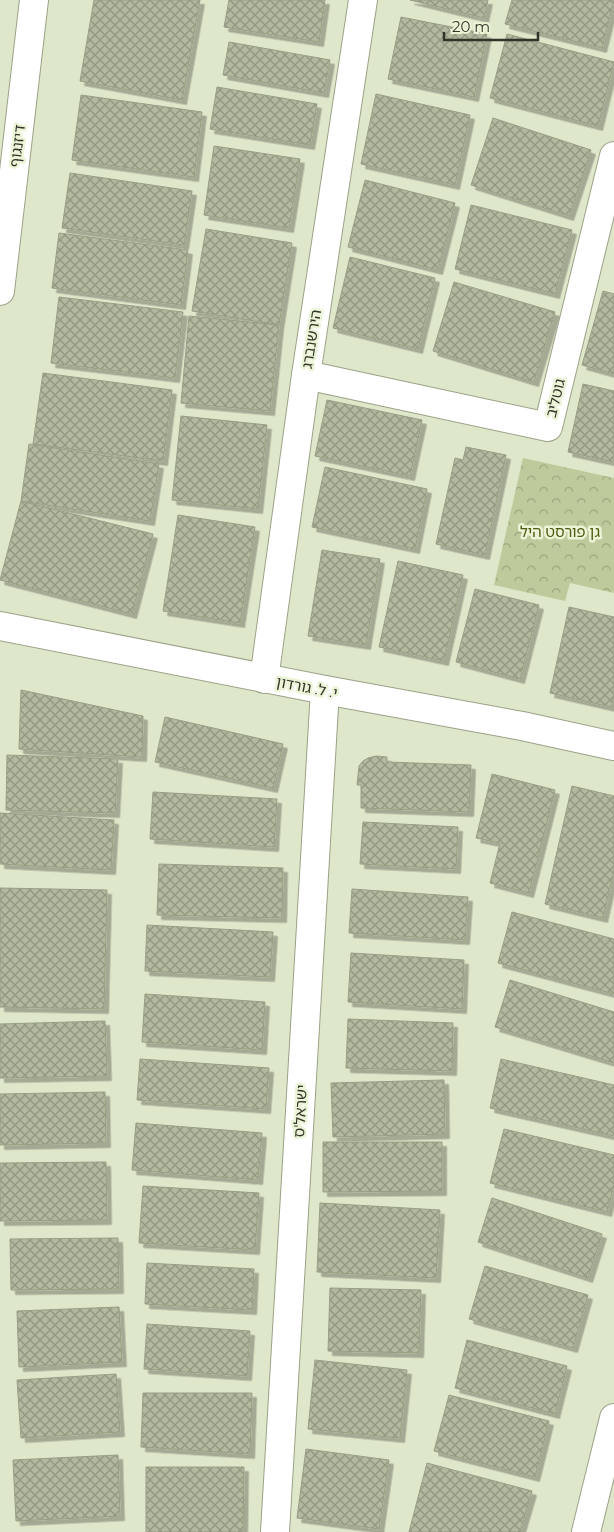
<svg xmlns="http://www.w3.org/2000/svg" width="614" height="1532" font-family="Montserrat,'Noto Sans Hebrew',sans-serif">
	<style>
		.park { fill: url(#park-crowns) }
		.building { fill: url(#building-cross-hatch); stroke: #979e84; filter: url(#shadow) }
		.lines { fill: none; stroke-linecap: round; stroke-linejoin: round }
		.street-casing { stroke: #9ba287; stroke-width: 30 }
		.secondary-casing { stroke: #9ba287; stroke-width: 30 }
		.street { stroke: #fff; stroke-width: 28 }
		.secondary { stroke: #fff; stroke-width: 28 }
		.labels { text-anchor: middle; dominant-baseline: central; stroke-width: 5; stroke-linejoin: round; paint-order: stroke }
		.street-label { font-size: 15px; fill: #313429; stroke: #ecf4d7 }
		.park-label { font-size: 15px; fill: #4d5b11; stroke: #ecf4d7 }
	</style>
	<defs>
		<pattern id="park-crowns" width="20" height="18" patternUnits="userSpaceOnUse" patternTransform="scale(1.25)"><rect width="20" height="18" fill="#beca9b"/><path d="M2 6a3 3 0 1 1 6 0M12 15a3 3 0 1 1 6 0" fill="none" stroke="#9ba57e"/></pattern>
		<pattern id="building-cross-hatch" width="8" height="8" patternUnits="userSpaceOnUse" patternTransform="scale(1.25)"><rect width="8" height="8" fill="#b2b99e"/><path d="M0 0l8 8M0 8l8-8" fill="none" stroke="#919781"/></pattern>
		<filter id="shadow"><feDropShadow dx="4.5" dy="4.5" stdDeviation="0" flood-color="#0004"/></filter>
	</defs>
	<rect width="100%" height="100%" fill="#dfe7ca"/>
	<!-- park -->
	<path class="park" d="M523,458L614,478V593L570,583L565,601L494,585Z"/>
	<!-- building -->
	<g class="building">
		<path d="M94,0H200L182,100L80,81Z"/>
		<path d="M229,0H325L319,42L224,27Z"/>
		<path d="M410,0H488L484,18Z"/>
		<path d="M512,0H614L602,48L505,24Z"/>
		<path d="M401,17L487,34L474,97L388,79Z"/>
		<path d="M507,34L614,62L598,126L490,98Z"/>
		<path d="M229,42L330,60L324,93L223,75Z"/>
		<path d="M217,87L317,104L310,145L210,129Z"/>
		<path d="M376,94L470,115L455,185L361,164Z"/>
		<path d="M81,95L202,112L194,177L72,160Z"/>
		<path d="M493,118L591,150L569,216L471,185Z"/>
		<path d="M214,146L300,159L289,228L204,215Z"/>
		<path d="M70,173L192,191L184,245L62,228Z"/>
		<path d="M365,180L455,203L438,270L348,247Z"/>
		<path d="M471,205L572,230L555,294L455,269Z"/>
		<path d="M206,229L292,243L279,325L192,311Z"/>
		<path d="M59,233L188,250L181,305L52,288Z"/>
		<path d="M350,257L435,278L418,349L333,328Z"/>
		<path d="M454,282L555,312L534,382L433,351Z"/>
		<path d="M603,291L614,294V374L582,365Z"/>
		<path d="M59,297L183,312L175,378L51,363Z"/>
		<path d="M189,316L279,325L270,411L181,403Z"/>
		<path d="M43,373L172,390L163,461L33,444Z"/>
		<path d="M583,384L614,391V462L568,452Z"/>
		<path d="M327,400L422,420L410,476L315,456Z"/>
		<path d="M181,416L267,425L258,509L172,500Z"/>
		<path d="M29,444L159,464L150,521L21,501Z"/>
		<path d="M466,447L506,455L485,555L436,544L455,458L463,460Z"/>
		<path d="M325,467L427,489L415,549L312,527Z"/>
		<path d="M21,501L153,534L132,614L0,580Z"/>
		<path d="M178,515L255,527L240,623L163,611Z"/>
		<path d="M322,550L380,559L366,645L308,636Z"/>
		<path d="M398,561L463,575L444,661L379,647Z"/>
		<path d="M475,589L539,605L520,679L456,662Z"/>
		<path d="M569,607L614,617V695L611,707L550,693Z"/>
		<path d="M21,690L143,716L142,757L19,749Z"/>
		<path d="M165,717L283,744L273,788L155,762Z"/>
		<path d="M7,755L118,759L115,813L6,810Z"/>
		<path d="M376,756L387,757V762L471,765L469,812L361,808V785H357L359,766L363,761L368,758Z"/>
		<path d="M492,774L555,790L529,893L490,883L500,843L476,838Z"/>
		<path d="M572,786L614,796V870L603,918L545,904Z"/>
		<path d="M153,792L277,799L274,847L150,839Z"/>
		<path d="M0,813L114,820L111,870L0,864Z"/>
		<path d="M363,822L458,827L456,869L360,864Z"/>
		<path d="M159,864L283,868L282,918L157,915Z"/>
		<path d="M0,888L107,890L104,1009L0,1007Z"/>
		<path d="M352,889L468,897L465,940L349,933Z"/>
		<path d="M512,912L614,939V994L498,963Z"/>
		<path d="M147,925L273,932L270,977L145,971Z"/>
		<path d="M351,953L464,960L462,1009L348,1002Z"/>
		<path d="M510,980L614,1012V1063L495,1027Z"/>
		<path d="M145,994L265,1002L262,1050L142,1042Z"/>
		<path d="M348,1019L453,1023L452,1071L346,1068Z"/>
		<path d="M105,1021L107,1076L0,1078V1024Z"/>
		<path d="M140,1059L269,1068L266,1109L137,1100Z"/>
		<path d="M501,1059L614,1085V1136L490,1108Z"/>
		<path d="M444,1080L445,1134L333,1137L331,1083Z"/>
		<path d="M105,1092L106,1143L0,1145V1094Z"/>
		<path d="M136,1123L262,1133L258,1180L132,1170Z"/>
		<path d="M504,1129L614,1155V1185L607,1212L490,1183Z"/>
		<path d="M323,1142H442V1191L323,1192Z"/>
		<path d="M106,1162L107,1220L0,1221V1163Z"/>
		<path d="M143,1186L259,1193L255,1250L139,1243Z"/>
		<path d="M492,1198L602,1234L588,1278L478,1242Z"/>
		<path d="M320,1203L440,1210L436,1278L317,1272Z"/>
		<path d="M118,1238L119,1289L11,1290L10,1239Z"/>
		<path d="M147,1263L254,1269L252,1310L145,1304Z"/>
		<path d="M485,1266L588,1295L573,1348L469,1319Z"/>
		<path d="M330,1288L421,1290L419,1353L328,1351Z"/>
		<path d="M119,1307L122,1362L19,1367L17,1311Z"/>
		<path d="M147,1324L250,1331L247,1376L144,1369Z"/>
		<path d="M467,1340L567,1366L555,1414L455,1388Z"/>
		<path d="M315,1360L407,1370L400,1438L308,1429Z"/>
		<path d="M116,1374L120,1432L21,1438L17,1380Z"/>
		<path d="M143,1393H252L250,1454L141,1447Z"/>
		<path d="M449,1395L549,1421L535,1477L434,1451Z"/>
		<path d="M306,1449L389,1460L379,1529L297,1518Z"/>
		<path d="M118,1455L120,1516L16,1521L13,1460Z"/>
		<path d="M427,1463L532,1491L520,1532H409Z"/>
		<path d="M146,1467H244L243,1532H146Z"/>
	</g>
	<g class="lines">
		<!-- street casing -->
		<g class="street-casing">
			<g id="street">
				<path d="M306,375L548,427L614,156"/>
				<path d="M264,679L306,375L363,0"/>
				<path d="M275,1532L325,690"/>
			</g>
		</g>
		<!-- secondary casing -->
		<g class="secondary-casing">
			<g id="secondary">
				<path d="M0,291L34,0"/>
				<path d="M0,626L325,690L522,726L614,746"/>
				<path d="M586,1532L614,1418"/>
			</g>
		</g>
		<!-- street -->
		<use href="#street" class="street"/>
		<!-- secondary -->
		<use href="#secondary" class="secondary"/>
	</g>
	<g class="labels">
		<!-- street labels -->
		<g class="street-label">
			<text transform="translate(17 146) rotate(-83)">דיזנגוף</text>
			<text transform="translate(311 339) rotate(-81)">הירשנברג</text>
			<text transform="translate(555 398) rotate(-76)">גוטליב</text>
			<text transform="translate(307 687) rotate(11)">י. ל. גורדון</text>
			<text transform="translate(300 1111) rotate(-87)">ישראל'ס</text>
		</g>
		<!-- park labels -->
		<g class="park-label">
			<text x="560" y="531">גן פורסט היל</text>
		</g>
	</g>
	<!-- scale -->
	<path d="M444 32v8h94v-8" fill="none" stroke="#313429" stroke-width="2.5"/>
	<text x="452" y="32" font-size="15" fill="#313429" stroke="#ecf4d7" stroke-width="4" paint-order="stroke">20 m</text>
</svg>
